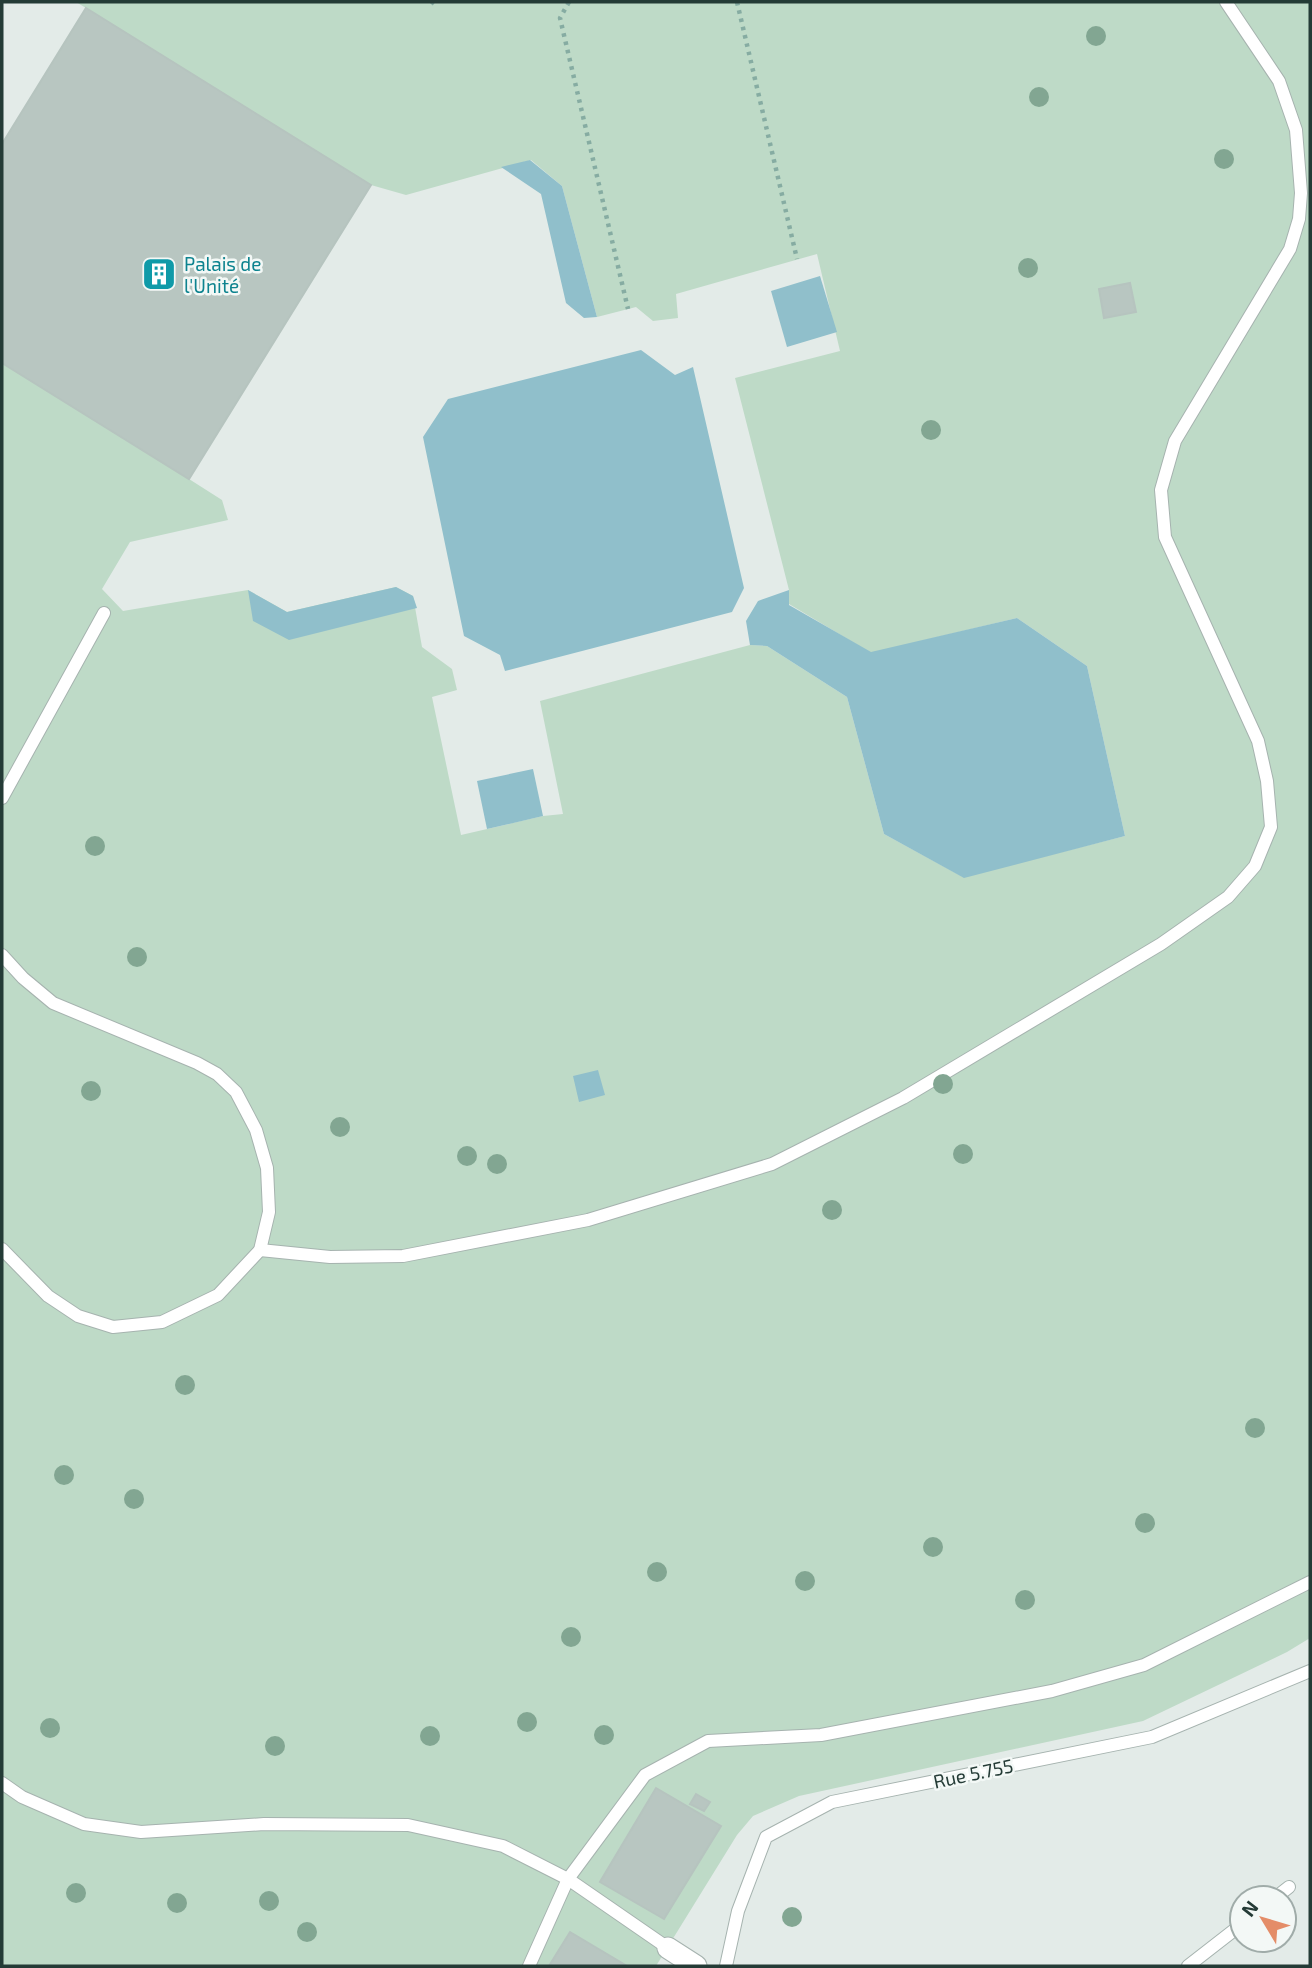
<svg xmlns="http://www.w3.org/2000/svg" width="1312" height="1968" font-family="'Exo 2',sans-serif">
	<style>
		.green { fill: #bedac7; fill-rule: evenodd }
		.water { fill: #90bfcb }
		.building { fill: #b8c6c1; stroke: #b6c4bf; stroke-width: 2 }
		.lines { fill: none; stroke-linecap: round; stroke-linejoin: round }
		.lane-casing { stroke: #a6b3af; stroke-width: 14 }
		.street-casing { stroke: #a6b3af; stroke-width: 23 }
		.path { stroke: #86aca2; stroke-width: 4.5; stroke-dasharray: 3.5 5; stroke-linecap: butt }
		.lane { stroke: #fff; stroke-width: 12 }
		.street { stroke: #fff; stroke-width: 21 }
		.tree { fill: #82a692 }
		.labels { text-anchor: middle; dominant-baseline: central; stroke-width: 5; stroke-linejoin: round; paint-order: stroke }
		.culture-label { font-size: 19px; fill: #0d838f; stroke: #f3f8f6; text-anchor: start }
		.street-label { font-size: 19px; fill: #243b36; stroke: #f3f8f6 }
	</style>
	<rect width="100%" height="100%" fill="#e3ebe8"/>
	<!-- green -->
	<path class="green" d="M76,2H1310V1638L1287,1652L1143,1721L799,1796L753,1816L737,1835L656,1966H2V144L86,8ZM531,160L562,186L597,317L636,307L653,321L678,318L676,294L817,254L840,351L735,378L789,590V604L871,653L1017,618L1087,666L1125,836L963,877L884,834L847,697L767,646L750,645L540,701L563,814L543,816L461,835L432,697L457,690L452,669L422,647L413,596L396,587L287,612L248,590L123,611L102,589L130,542L228,520L222,500L189,479L371,185L406,195Z"/>
	<!-- water -->
	<g class="water">
		<path d="M530,160L562,186L597,317L584,318L566,303L541,194L501,167Z"/>
		<path d="M820,276L837,332L787,347L771,291Z"/>
		<path d="M641,350L675,375L693,367L744,588L732,612L505,671L500,655L464,636L423,437L448,399Z"/>
		<path d="M396,587L413,596L417,608L289,640L253,621L248,590L287,612Z"/>
		<path d="M789,590V605L871,652L1017,618L1087,666L1125,836L964,878L884,834L847,697L767,646L750,645L746,621L758,601Z"/>
		<path d="M533,769L543,816L487,829L477,781Z"/>
		<path d="M598,1070L605,1095L579,1102L573,1076Z"/>
	</g>
	<!-- building -->
	<g class="building">
		<path d="M86,8L371,185L189,479L2,363V144Z"/>
		<path d="M1130,283L1136,312L1104,318L1099,289Z"/>
		<path d="M656,1788L721,1826L664,1919L600,1882Z"/>
		<path d="M696,1794L710,1802L704,1811L690,1804Z"/>
		<path d="M570,1932L627,1966H549Z"/>
	</g>
	<g class="lines">
		<!-- lane casing -->
		<g class="lane-casing">
			<g id="lane">
				<path d="M2,798L104,613"/>
				<path d="M2,955L23,978L53,1003L197,1063L217,1074L236,1092L256,1130L267,1168L269,1212L260,1250L218,1295L162,1322L113,1327L78,1316L48,1296L2,1249"/>
				<path d="M260,1250L330,1257L403,1256L588,1220L772,1164L903,1098L1161,944L1228,897L1255,866L1271,827L1267,781L1258,741L1165,537L1161,490L1175,441L1290,249L1299,219L1301,193L1296,130L1279,81L1226,2"/>
				<path d="M2,1783L22,1797L84,1824L141,1832L264,1824L408,1825L503,1846L568,1879L668,1948"/>
				<path d="M1275,1898L1289,1887"/>
				<path d="M529,1966L568,1879L645,1775L708,1741L821,1735L1052,1691L1144,1665L1310,1582"/>
				<path d="M726,1966L738,1911L766,1837L832,1802L1152,1737L1310,1671"/>
				<path d="M1188,1966L1242,1924"/>
			</g>
		</g>
		<!-- street casing -->
		<g class="street-casing">
			<path id="street" d="M668,1948L696,1966"/>
		</g>
		<!-- path -->
		<g class="path">
			<path d="M569,2L560,18L628,309"/>
			<path d="M737,2L797,259"/>
			<path d="M431,4L433,2"/>
		</g>
		<!-- lane -->
		<use href="#lane" class="lane"/>
		<!-- street -->
		<use href="#street" class="street"/>
	</g>
	<!-- trees -->
	<g class="tree">
		<circle cx="1096" cy="36" r="10"/>
		<circle cx="1039" cy="97" r="10"/>
		<circle cx="1224" cy="159" r="10"/>
		<circle cx="1028" cy="268" r="10"/>
		<circle cx="931" cy="430" r="10"/>
		<circle cx="95" cy="846" r="10"/>
		<circle cx="137" cy="957" r="10"/>
		<circle cx="943" cy="1084" r="10"/>
		<circle cx="91" cy="1091" r="10"/>
		<circle cx="340" cy="1127" r="10"/>
		<circle cx="963" cy="1154" r="10"/>
		<circle cx="467" cy="1156" r="10"/>
		<circle cx="497" cy="1164" r="10"/>
		<circle cx="832" cy="1210" r="10"/>
		<circle cx="185" cy="1385" r="10"/>
		<circle cx="1255" cy="1428" r="10"/>
		<circle cx="64" cy="1475" r="10"/>
		<circle cx="134" cy="1499" r="10"/>
		<circle cx="1145" cy="1523" r="10"/>
		<circle cx="933" cy="1547" r="10"/>
		<circle cx="657" cy="1572" r="10"/>
		<circle cx="805" cy="1581" r="10"/>
		<circle cx="1025" cy="1600" r="10"/>
		<circle cx="571" cy="1637" r="10"/>
		<circle cx="527" cy="1722" r="10"/>
		<circle cx="50" cy="1728" r="10"/>
		<circle cx="604" cy="1735" r="10"/>
		<circle cx="430" cy="1736" r="10"/>
		<circle cx="275" cy="1746" r="10"/>
		<circle cx="76" cy="1893" r="10"/>
		<circle cx="269" cy="1901" r="10"/>
		<circle cx="177" cy="1903" r="10"/>
		<circle cx="792" cy="1917" r="10"/>
		<circle cx="307" cy="1932" r="10"/>
	</g>
	<!-- icons -->
	<defs>
		<g id="building-square" transform="scale(1.75)"><rect x="-9" y="-9" width="18" height="18" rx="4" fill="#0f9aa8" stroke="#f3f8f6"/><path d="M-4-6H4V6H1V3H-1V6H-4ZM-2.5-4.3h1.7v1.8h-1.7ZM.8-4.3h1.7v1.8H.8ZM-2.5-1h1.7V.8h-1.7ZM.8-1h1.7V.8H.8Z" fill="#fff"/></g>
	</defs>
	<g fill-rule="evenodd">
		<use href="#building-square" x="159" y="274"/>
	</g>
	<g class="labels">
		<!-- culture labels -->
		<g class="culture-label">
			<text x="184" y="263">Palais de<tspan x="184" dy="22">l'Unité</tspan></text>
		</g>
		<!-- street labels -->
		<g class="street-label">
			<text transform="translate(973 1773) rotate(-12)">Rue 5.755</text>
		</g>
	</g>
	<!-- border -->
	<rect width="1312" height="1968" fill="none" stroke="#243b36" stroke-width="7"/>
	<!-- north arrow -->
	<g transform="translate(1263 1919) rotate(308)"><circle r="33" fill="#f3f8f6" stroke="#a0aca9" stroke-width="2"/>
	<path d="M0-5L12 26L0 18L-12 26Z" fill="#e48d68"/>
	<text y="-10" font-size="19" font-weight="bold" text-anchor="middle" fill="#243b36">N</text>
	</g>
</svg>
